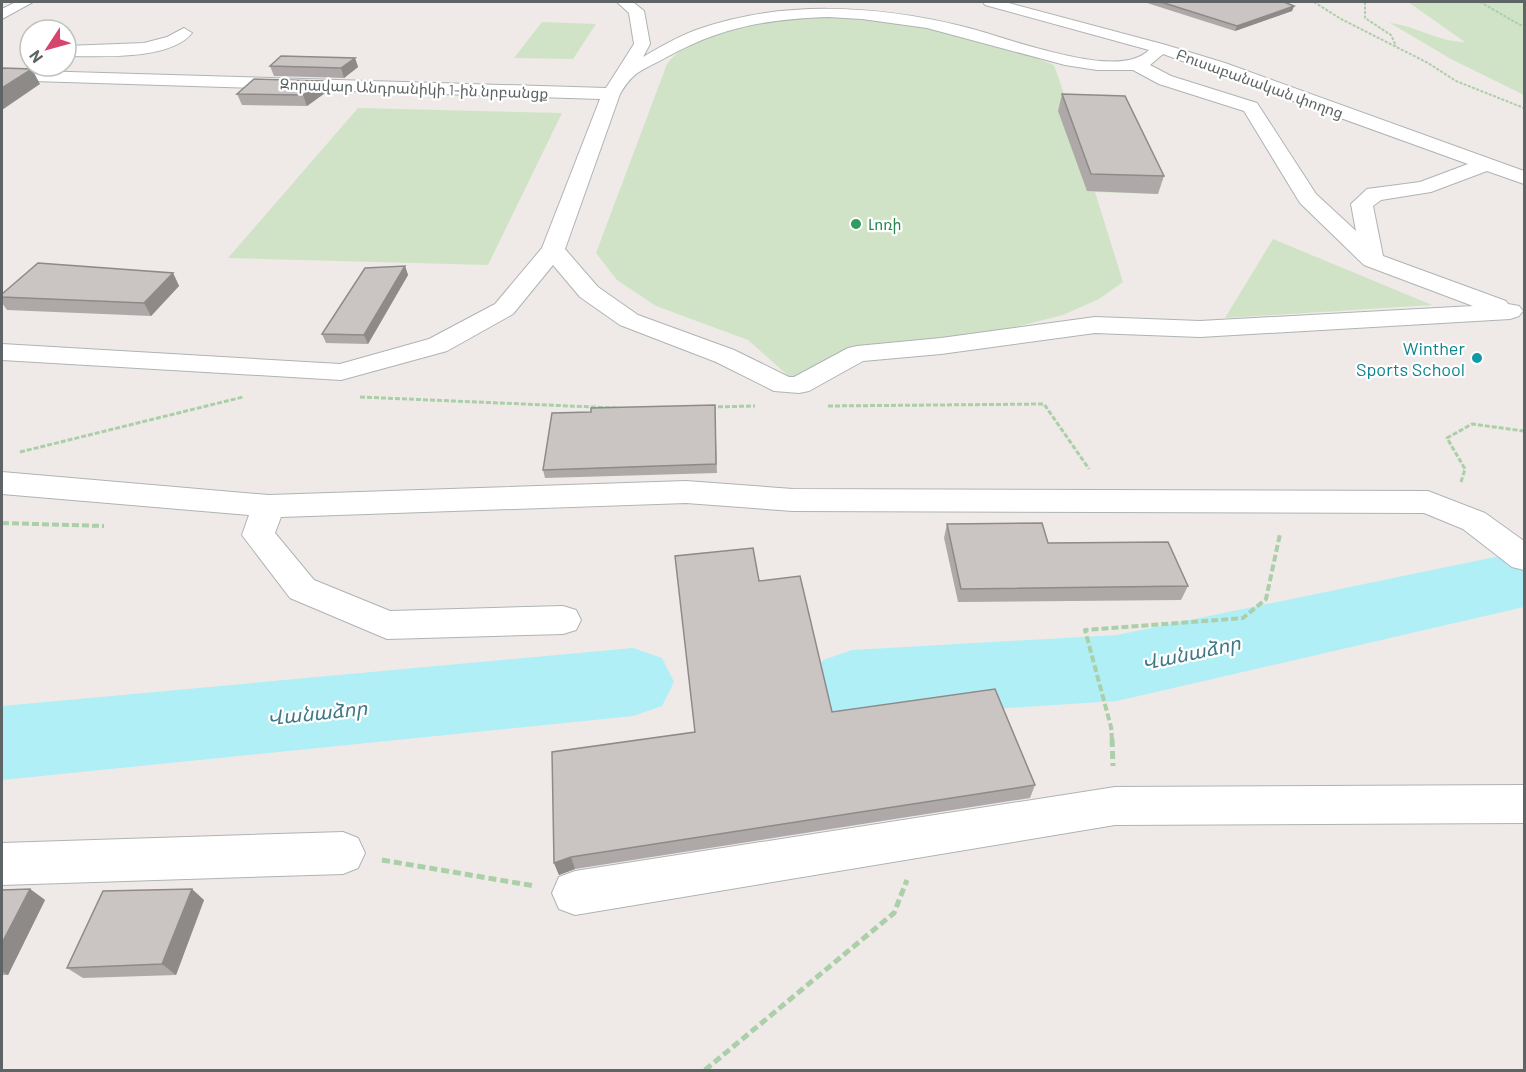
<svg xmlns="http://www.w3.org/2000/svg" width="1526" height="1072" font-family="Barlow,'Noto Sans Armenian',sans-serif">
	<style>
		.green { fill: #d0e3c6 }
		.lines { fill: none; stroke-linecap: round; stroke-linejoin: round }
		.river { fill: #b0eff6; fill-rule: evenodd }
		.minor-casing { stroke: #afb3b5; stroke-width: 2 }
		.path-far3 { stroke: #abcfa8; stroke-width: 2; stroke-dasharray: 3 1.5; stroke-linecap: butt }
		.path-far2 { stroke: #abcfa8; stroke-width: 3; stroke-dasharray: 5 2; stroke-linecap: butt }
		.path-far1 { stroke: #abcfa8; stroke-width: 4; stroke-dasharray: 7 3; stroke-linecap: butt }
		.path { stroke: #abcfa8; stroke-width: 5; stroke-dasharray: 8 4; stroke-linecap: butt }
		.minor { fill: #fff; fill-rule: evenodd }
		.wall { fill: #aea9a8 }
		.shaded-wall { fill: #8d8a88 }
		.building { fill: #cac5c3; stroke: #8d8a88; stroke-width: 1.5 }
		.leisure-dot { fill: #2e9e5b; stroke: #fff; stroke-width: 2 }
		.culture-dot { fill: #0f9aa8; stroke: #fff; stroke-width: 2 }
		.labels { text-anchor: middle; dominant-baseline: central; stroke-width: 4.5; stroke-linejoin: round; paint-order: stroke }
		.far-street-label { font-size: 15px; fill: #5e6465; stroke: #fff }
		.far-leisure-label { font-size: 15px; fill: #27864d; stroke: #fff; text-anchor: start }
		.culture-label { font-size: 18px; fill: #0d838f; stroke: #fff; text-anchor: end }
		.water-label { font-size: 20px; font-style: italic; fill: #407985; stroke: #fff }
	</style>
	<rect width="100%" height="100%" fill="#efeae7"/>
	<!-- green -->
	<g class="green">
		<path d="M1408,2H1524V95L1451,59L1390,23C1416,26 1439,42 1465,42Z"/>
		<path d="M804,17C890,18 974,33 1054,65L1070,111L1120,113L1158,194L1095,192L1123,282L1099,299L1063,315L1011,328L940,340L792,379L748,340L656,306L617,280L596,253L667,64C694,29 762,21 804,17Z"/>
		<path d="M542,22L596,24L573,59L514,58Z"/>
		<path d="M358,108L562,113L488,265L228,258Z"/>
		<path d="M1273,239L1432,305L1225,318Z"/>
	</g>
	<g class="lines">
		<!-- river -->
		<g class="river">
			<path d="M1524,551V607L1117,701L852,718L823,708L811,684L823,660L852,650L1117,635Z"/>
			<path d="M633,648L662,658L674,682L662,706L633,716L2,780V706Z"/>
		</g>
		<!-- minor casing -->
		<g class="minor-casing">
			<g id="minor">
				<path d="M16,2H33L2,19V9Z"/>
				<path d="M617,2H633L644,11L650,44L643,57C660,47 677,37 696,30C779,0 875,5 961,26C989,33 1016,43 1044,50C1072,57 1127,72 1149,50L985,5L983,2H1005L1166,45L1225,63L1524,171V184L1487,171L1431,192L1381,200L1373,206L1383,256L1506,301L1508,304L1519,306L1523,311L1519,316L1510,319L1200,337L1095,333L941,354L863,361L809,391L799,393L774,391L716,362L620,325L580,297L553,265L513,314L447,351L341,380L2,360V344L340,364L429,339L495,304L542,248L600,99L2,80V70L606,88L634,44L629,13ZM829,17L862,19L927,28L1065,65L1097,70H1133L1159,84L1244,111L1300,203L1364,265L1473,306L1200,321L1095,317L941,338L857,346L848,348L794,377H789L734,350L638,315L598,287L565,249L620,94C634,70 642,71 665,58C720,27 767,19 829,17ZM1163,54L1468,164L1420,182L1367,189L1351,204L1356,231L1316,194L1257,103L1171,76L1150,65Z"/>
				<path d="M184,28L192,33C170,61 98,56 66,56V46L144,43L167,37Z"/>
				<path d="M2,472L269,495L686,481L793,489L1428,491L1485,513L1524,541V570L1512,567L1463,529L1424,513L793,511L686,503L281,517L275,533L314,580L390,611L563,606L576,610L581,620L576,630L563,634L387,639L290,598L242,535L249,515L2,494Z"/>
				<path d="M1524,785V823L1115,825L575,915L559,909L552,893L559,877L575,871L1115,787Z"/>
				<path d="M343,832L358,838L365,853L358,868L343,874L2,885V843Z"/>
			</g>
		</g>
		<!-- path-far3 -->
		<g class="path-far3">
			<path d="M1314,2L1341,19L1428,63L1456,81L1524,108"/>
			<path d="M1365,2V18L1391,35L1396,46"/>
			<path d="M1480,2L1524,27"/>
		</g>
		<!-- path-far2 -->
		<g class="path-far2">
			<path d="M360,397L617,408"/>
			<path d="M828,406L1044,404L1089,469"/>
			<path d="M711,407L755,406"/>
			<path d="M20,452L243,397"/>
			<path d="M1461,482L1465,469L1447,438L1472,424L1524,431"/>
		</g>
		<!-- path-far1 -->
		<g class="path-far1">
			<path d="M2,523L104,526"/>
			<path d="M1112,740L1111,727L1085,630L1243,618L1266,599L1280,534"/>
		</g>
		<!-- path -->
		<g class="path">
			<path d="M1112,739L1113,766"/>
			<path d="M382,860L535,886"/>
			<path d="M705,1070L894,913L907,880"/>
		</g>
		<!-- minor -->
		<use href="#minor" class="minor"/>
	</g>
	<!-- wall -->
	<g class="wall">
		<path d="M1144,2H1284L1294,6L1292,11L1235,31Z"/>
		<path d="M355,58L358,67L344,78L274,76L270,66Z"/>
		<path d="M322,81L325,93L307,106L242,105L237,94Z"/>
		<path d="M1062,94L1164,176L1158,194L1087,191L1058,111Z"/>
		<path d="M405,266L408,275L368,344L326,343L322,334Z"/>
		<path d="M173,273L179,286L151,316L7,310L2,303V294Z"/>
		<path d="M715,405L717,473L545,478L543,470L591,412Z"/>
		<path d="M947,524L1048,543L1188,586L1181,600L958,602L944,538Z"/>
		<path d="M759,581L832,712L1035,785L1030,798L575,869L559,875L554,863L695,732Z"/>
		<path d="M30,889L45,900L8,975H2V890Z"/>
		<path d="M204,900L176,975L83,978L67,968Z"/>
	</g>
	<!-- shaded-wall -->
	<g class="shaded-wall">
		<path d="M1294,6L1292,11L1235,31L1237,26Z"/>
		<path d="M355,58L358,67L344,78L341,68Z"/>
		<path d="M32,69L40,84L2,110V88Z"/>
		<path d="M322,81L325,93L307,106L303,95Z"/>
		<path d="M405,266L408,275L368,344L364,335Z"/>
		<path d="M173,273L179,286L151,316L144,303Z"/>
		<path d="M571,857L575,869L559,875L554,863Z"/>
		<path d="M30,889L45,900L8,975L2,971V943Z"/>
		<path d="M192,889L204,900L176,975L162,964Z"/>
	</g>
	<!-- building -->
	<g class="building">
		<path d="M1161,2H1284L1294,6L1237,26Z"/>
		<path d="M281,56L355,58L341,68L270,66Z"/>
		<path d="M2,68L32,69L2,88Z"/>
		<path d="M254,79L322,81L303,95L237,94Z"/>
		<path d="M1062,94L1125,96L1164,176L1091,174Z"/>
		<path d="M38,263L173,273L144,303L2,297V294Z"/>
		<path d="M405,266L364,335L322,334L365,268Z"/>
		<path d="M715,405L716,464L543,470L552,413L591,412V408Z"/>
		<path d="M1042,523L1048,543L1168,542L1188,586L961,589L947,524Z"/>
		<path d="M753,548L759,581L800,576L832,712L995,689L1035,785L571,857L554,863L552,752L695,732L675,556Z"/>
		<path d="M30,889L2,943V890Z"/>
		<path d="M192,889L162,964L67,968L103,891Z"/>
	</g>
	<!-- markers -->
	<circle class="leisure-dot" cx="856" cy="224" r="6"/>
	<circle class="culture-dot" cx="1477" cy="358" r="6"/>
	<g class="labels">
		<!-- far-street labels -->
		<g class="far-street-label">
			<text transform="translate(1260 83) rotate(20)">Բուսաբանական փողոց</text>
			<text transform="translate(414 88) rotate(2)">Զորավար Անդրանիկի 1-ին նրբանցք</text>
		</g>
		<!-- far-leisure labels -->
		<g class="far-leisure-label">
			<text x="868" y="224">Լոռի</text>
		</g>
		<!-- culture labels -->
		<g class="culture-label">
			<text x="1465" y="348">Winther<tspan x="1465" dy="21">Sports School</tspan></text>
		</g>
		<!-- water labels -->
		<g class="water-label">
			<text transform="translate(1191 652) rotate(-12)">Վանաձոր</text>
			<text transform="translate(317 712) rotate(-6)">Վանաձոր</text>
		</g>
	</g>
	<!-- border -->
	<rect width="1526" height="1072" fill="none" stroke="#5e6465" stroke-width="6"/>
	<!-- north arrow -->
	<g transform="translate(48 48) rotate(234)"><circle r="28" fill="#ffffff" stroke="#bfc1c1" stroke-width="1.5"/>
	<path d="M0-4.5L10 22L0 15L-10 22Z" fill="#d6456c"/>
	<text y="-9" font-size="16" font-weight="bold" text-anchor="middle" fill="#5e6465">N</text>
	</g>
</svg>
